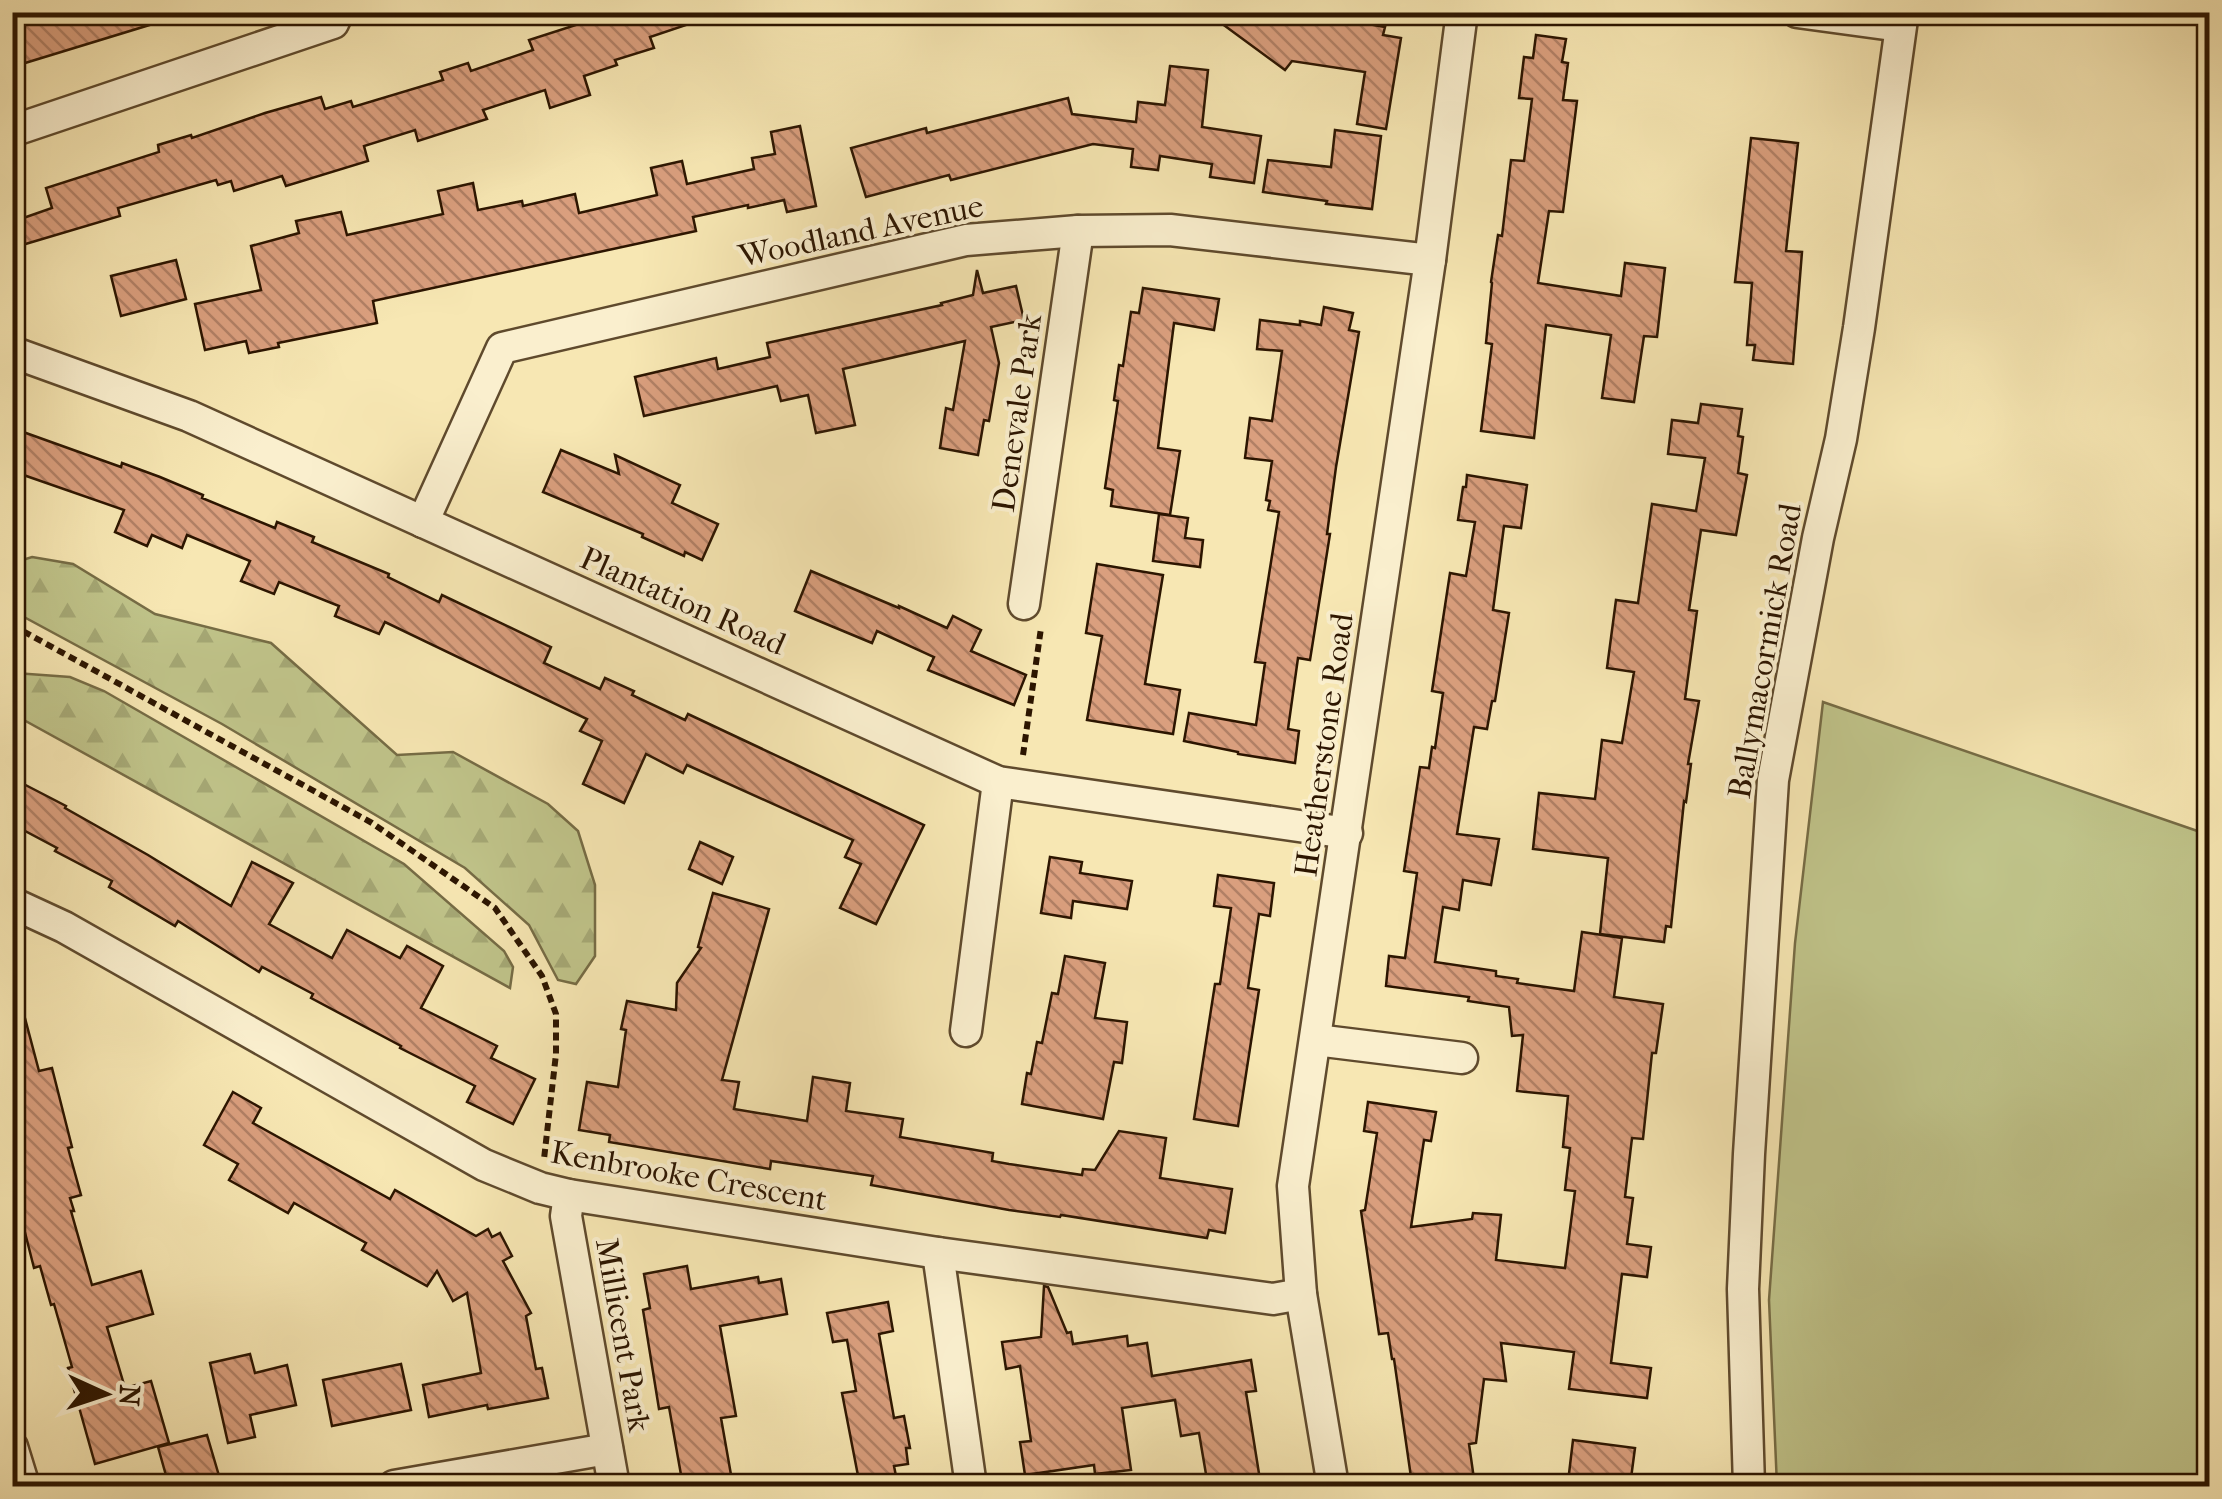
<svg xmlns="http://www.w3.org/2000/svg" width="2222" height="1499" font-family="'IM FELL French Canon',serif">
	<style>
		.grass { fill: #c0c48a; stroke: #766c45; stroke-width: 2.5 }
		.forest { fill: url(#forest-firs); stroke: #766c45; stroke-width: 2.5 }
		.building { fill: url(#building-back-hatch); stroke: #2c1500; stroke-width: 2.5 }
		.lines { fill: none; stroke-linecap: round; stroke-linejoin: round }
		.street-casing { stroke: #5f4a2d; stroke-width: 35 }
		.path { stroke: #2c1500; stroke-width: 6; stroke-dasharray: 8 5; stroke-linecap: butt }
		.street { stroke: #faefce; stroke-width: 30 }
		.labels { text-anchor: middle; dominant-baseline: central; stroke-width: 8; stroke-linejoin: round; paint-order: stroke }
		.street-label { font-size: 32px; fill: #2c1500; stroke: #faefce }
	</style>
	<defs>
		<pattern id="forest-firs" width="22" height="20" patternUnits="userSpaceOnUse" patternTransform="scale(2.5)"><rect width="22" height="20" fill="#c0c48a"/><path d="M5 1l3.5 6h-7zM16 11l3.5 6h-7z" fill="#a5a875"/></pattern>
		<pattern id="building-back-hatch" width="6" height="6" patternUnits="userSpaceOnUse" patternTransform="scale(2.5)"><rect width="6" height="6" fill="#da9f7e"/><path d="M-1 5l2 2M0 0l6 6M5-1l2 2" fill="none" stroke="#b18065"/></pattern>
	</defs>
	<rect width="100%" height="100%" fill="#f7e7b3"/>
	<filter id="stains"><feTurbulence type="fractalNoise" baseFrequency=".002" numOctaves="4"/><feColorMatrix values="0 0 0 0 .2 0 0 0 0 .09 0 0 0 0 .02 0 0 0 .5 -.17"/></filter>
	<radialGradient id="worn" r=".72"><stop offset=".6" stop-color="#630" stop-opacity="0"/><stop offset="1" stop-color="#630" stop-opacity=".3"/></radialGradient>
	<!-- grass -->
	<path class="grass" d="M1823,702L2209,835V1486H1777L1769,1300L1795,943Z"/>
	<!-- forest -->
	<g class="forest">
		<path d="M32,557L73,564L155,614L271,643L397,755L453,752L548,804L578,831L595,885V956L576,984L558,980L529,925L465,868L222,724L13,611V563Z"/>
		<path d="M15,673L70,677L104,691L404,864L504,951L513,967L510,988L13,714V675Z"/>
	</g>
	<!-- building -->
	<g class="building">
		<path d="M12,12H168L169,19L12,67Z"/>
		<path d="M616,12H706L707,18L650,37L654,48L615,60L617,65L584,76L590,95L550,108L545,90L483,110L487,119L418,141L415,130L364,146L368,161L286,186L282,176L234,191L231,181L218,185L216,180L118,208L120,216L12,248V222L52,208L46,188L159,152L158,145L191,135L192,138L265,113L321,97L325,109L351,101L353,107L443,80L440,72L468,63L471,71L533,50L529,40Z"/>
		<path d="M1206,12H1317L1323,16L1385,27L1383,35L1401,38L1386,129L1357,124L1365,72L1292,61L1285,70Z"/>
		<path d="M1536,35L1566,39L1562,62L1568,63L1563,100L1577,101L1563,212L1549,211L1538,283L1621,296L1625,263L1665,268L1657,337L1644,336L1634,402L1602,398L1611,335L1546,325L1534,438L1481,431L1492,344L1486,343L1492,283L1491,282L1498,235L1502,236L1511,160L1524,161L1532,99L1519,98L1524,57L1533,58Z"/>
		<path d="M1170,66L1208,70L1202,127L1261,136L1254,183L1210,177L1212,164L1160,156L1158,170L1131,167L1133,149L1093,144L951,180L949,175L866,197L851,148L926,128L927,133L1068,98L1072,114L1136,122L1138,102L1165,105Z"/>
		<path d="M800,126L816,206L787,212L784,200L748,208V205L693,217L696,231L373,301L377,323L278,343L279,347L249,353L246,341L205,350L195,304L261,290L251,246L299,233L296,221L341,212L347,235L443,214L438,191L473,183L478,210L522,201L523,206L575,194L579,213L657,195L651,168L682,161L687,184L754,169L752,158L775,154L771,132Z"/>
		<path d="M1335,130L1381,136L1372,209L1326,204L1327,201L1263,192L1268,160L1331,167Z"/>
		<path d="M1751,138L1798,143L1786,251L1802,252L1793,364L1753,360L1755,345H1747L1752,283L1735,282Z"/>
		<path d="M176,260L186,299L121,316L111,276Z"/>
		<path d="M977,270L983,293L1016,286L1024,320L991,327L999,363L989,421L984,420L978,455L940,448L946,408L953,410L965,341L843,369L855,425L816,433L808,395L781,401L777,386L644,416L635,377L716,358L718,369L770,357L767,343L942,305L941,303L973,295Z"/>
		<path d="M1143,288L1219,299L1214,330L1174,323L1158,448L1180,451L1170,515L1111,506L1113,490L1105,488L1118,401L1114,400L1119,365L1123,366L1131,312L1139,313Z"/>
		<path d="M1324,307L1353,313L1349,330L1359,332L1336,467L1327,534H1330L1310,660L1298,658L1288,729L1299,731L1295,763L1238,754V752L1184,741L1189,713L1256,725L1265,663L1255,662L1279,512L1268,510L1270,501L1266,500L1272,461L1245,458L1250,418L1272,421L1282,351L1257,349L1260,320L1300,325V321L1321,325Z"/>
		<path d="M1701,404L1742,409L1738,436L1743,437L1738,473L1747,475L1736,535L1701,530L1689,610L1697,611L1685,699L1699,701L1688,764H1691L1686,802L1684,801L1671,927L1666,926L1664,942L1600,934L1608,858L1533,849L1539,793L1595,799L1602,740L1622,743L1634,672L1607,668L1616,600L1638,603L1652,504L1696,511L1705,458L1668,454L1672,420L1698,423Z"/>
		<path d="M12,428L121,467L122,463L160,477L203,495L202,498L275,528L277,522L314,537L312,542L389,574L388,577L439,602L442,595L551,647L544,663L600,689L605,678L634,691L632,695L685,720L688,714L924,825L876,924L840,908L861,864L845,857L853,840L687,765L683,773L646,754L624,803L583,784L602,741L580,731L587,719L385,622L379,634L335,616L339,606L279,582L274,594L241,581L250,561L187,535L182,548L152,535L147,546L115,532L124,510L12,471Z"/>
		<path d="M561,450L619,474L615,455L680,485L672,503L718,524L702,560L685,552L684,556L642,537L643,534L543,492Z"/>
		<path d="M1467,475L1527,485L1521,528L1504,526L1493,610L1509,613L1495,701H1492L1487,729L1474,727L1457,834L1499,839L1491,885L1463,880L1459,910L1443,907L1435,962L1496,971V976L1518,979L1517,983L1574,991L1582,932L1622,938L1614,997L1663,1004L1656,1053H1652L1643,1139L1632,1138L1625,1197L1633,1198L1627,1244L1651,1247L1647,1277L1622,1274L1611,1363L1651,1368L1647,1398L1569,1389L1574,1352L1501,1343L1506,1381L1484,1379L1476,1443L1469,1444L1475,1486H1425L1424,1482L1412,1484L1394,1359H1392L1388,1333L1379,1334L1361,1211L1365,1210L1377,1133L1364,1131L1368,1102L1436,1112L1431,1141L1424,1140L1411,1227L1472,1219L1473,1213L1501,1215L1496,1260L1565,1268L1575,1191L1565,1190L1570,1148L1563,1147L1568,1096L1517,1091L1523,1035L1512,1036L1509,1007L1468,1001L1469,997L1386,986L1389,956L1405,958L1417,873L1404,871L1420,767L1429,768L1432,747L1435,748L1443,693L1432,691L1450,573L1466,576L1475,522L1458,520L1463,487H1466Z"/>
		<path d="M1159,514L1188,518L1185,538L1203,540L1200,567L1153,561Z"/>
		<path d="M1097,564L1163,575L1145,684L1180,690L1173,734L1087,720L1102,636L1086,633Z"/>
		<path d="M811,571L899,608V606L947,628L953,616L981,630L971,651L1026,675L1014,705L928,670L934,657L877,631L872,643L795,611Z"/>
		<path d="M12,778L66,806L65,808L148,855L231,906L252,862L293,883L269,924L332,958L347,930L400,958L407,946L443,966L421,1008L497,1046L491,1058L535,1079L513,1124L467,1102L475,1086L400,1048L401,1046L311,998L313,994L262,967L259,972L178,921L175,926L109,887L112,881L55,851L57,848L12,824Z"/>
		<path d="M700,842L733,857L722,884L689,869Z"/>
		<path d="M1050,857L1082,862L1080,873L1132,881L1127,909L1073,901L1071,918L1041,913Z"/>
		<path d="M1218,875L1274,883L1270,916L1259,914L1248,988L1259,990L1238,1126L1194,1119L1215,984H1220L1231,908L1214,906Z"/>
		<path d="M713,893L769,909L722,1080L739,1082L734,1109L807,1121L813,1077L850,1083L846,1111L903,1119L900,1137L993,1153L992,1161L1009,1164L1082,1175L1083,1169L1095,1170L1119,1131L1166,1138L1160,1178L1232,1189L1225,1233L1209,1230L1207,1238L1061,1215L1060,1217L1009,1210L871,1185L873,1176L771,1161L770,1169L609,1142L610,1135L579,1130L587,1082L618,1087L626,1030L621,1029L627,1001L676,1010L677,983L701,948L698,947Z"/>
		<path d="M1065,956L1105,963L1095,1018L1127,1022L1122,1063L1114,1062L1103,1119L1022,1104L1027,1073L1031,1074L1037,1042L1042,1043L1052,993L1058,994Z"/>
		<path d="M22,1007L39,1071L52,1068L72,1147L68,1148L81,1195L70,1198L74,1211H71L92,1285L141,1271L153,1314L107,1327L125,1388L151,1381L169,1443L95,1464L68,1368L72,1367L54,1304L51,1305L40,1266L34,1268L17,1201L24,1199L12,1157V1008Z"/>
		<path d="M233,1092L261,1108L253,1123L390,1199L395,1190L476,1236L488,1229L492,1237L500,1233L512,1256L503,1261L531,1313L526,1316L536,1369L542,1368L548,1398L488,1409L487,1405L429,1417L423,1385L481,1373L467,1293L453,1301L437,1271L427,1286L362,1250L366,1243L294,1203L288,1213L229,1180L238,1164L204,1145Z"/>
		<path d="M687,1266L691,1289L758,1277L759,1283L781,1279L787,1314L720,1326L736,1416L721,1418L733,1486H683L669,1407L659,1409L643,1310L650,1308L644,1274Z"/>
		<path d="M1044,1286L1048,1287L1067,1333L1071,1332L1073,1344L1127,1336L1128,1346L1147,1343L1152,1376L1251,1360L1256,1391L1246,1392L1261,1486H1208L1199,1433L1181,1436L1175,1400L1122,1408L1131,1470L1095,1474L1094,1465L1025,1475L1020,1442L1031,1441L1020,1366L1006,1369L1002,1342L1041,1337Z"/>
		<path d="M888,1302L893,1331L879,1334L894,1418L904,1416L910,1448H906L908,1464L894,1466L898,1486H860L842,1393L856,1391L847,1340L833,1342L827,1313Z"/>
		<path d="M250,1354L255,1373L287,1365L296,1405L250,1415L255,1437L228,1443L210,1363Z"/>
		<path d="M401,1364L411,1410L332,1426L323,1380Z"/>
		<path d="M207,1435L222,1486H169L158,1447Z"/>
		<path d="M1573,1440L1635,1448L1630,1486L1568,1482Z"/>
	</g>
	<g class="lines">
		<!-- street casing -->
		<g class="street-casing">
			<g id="street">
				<path d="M1797,12L1900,26"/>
				<path d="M12,131L333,23L338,12"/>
				<path d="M12,352L189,416L998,782L1347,833"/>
				<path d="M423,522L502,348L966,240L1078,231L1170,230L1430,260"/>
				<path d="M1024,604L1078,231"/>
				<path d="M12,903L64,927L484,1165L540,1188L569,1195L938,1253L1273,1299L1301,1294"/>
				<path d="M966,1031L998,782"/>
				<path d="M1316,1040L1462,1058"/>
				<path d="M569,1195L566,1216L614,1486"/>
				<path d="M938,1253L971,1486"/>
				<path d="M12,1447L24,1486"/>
				<path d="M394,1486L607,1449"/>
				<path d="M1333,1486L1301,1294L1293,1186L1430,260L1462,12"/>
				<path d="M1749,1486L1743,1289L1749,1154L1773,780L1818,538L1841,439L1859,328L1903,12"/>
			</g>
		</g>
		<!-- path -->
		<g class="path">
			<path d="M12,625L372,823L495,908L542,976L556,1014V1054L544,1159"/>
			<path d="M1023,755L1041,628"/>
		</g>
		<!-- street -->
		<use href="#street" class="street"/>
	</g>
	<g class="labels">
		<!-- street labels -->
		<g class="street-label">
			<text transform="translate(861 231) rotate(-12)">Woodland Avenue</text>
			<text transform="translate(1017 413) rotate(-82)">Denevale Park</text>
			<text transform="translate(683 601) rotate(24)">Plantation Road</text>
			<text transform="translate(1765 651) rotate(-80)">Ballymacormick Road</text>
			<text transform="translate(1324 745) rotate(-82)">Heatherstone Road</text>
			<text transform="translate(689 1176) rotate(10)">Kenbrooke Crescent</text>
			<text transform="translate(623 1335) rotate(80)">Millicent Park</text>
		</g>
	</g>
	<!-- margin -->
	<rect width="2222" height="1499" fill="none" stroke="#f7e7b3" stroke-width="50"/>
	<rect x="15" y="15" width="2192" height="1469" fill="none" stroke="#2c1500" stroke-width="5"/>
	<rect x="25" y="25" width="2172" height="1449" fill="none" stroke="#2c1500" stroke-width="2.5"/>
	<!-- north arrow -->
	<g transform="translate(105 1394) rotate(93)" stroke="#faefce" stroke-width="8" paint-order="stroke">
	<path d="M0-8L18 38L0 25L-18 38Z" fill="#2c1500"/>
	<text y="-15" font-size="28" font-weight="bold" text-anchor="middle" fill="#2c1500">N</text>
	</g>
	<rect width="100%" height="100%" filter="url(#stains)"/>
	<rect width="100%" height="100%" fill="url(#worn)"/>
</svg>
